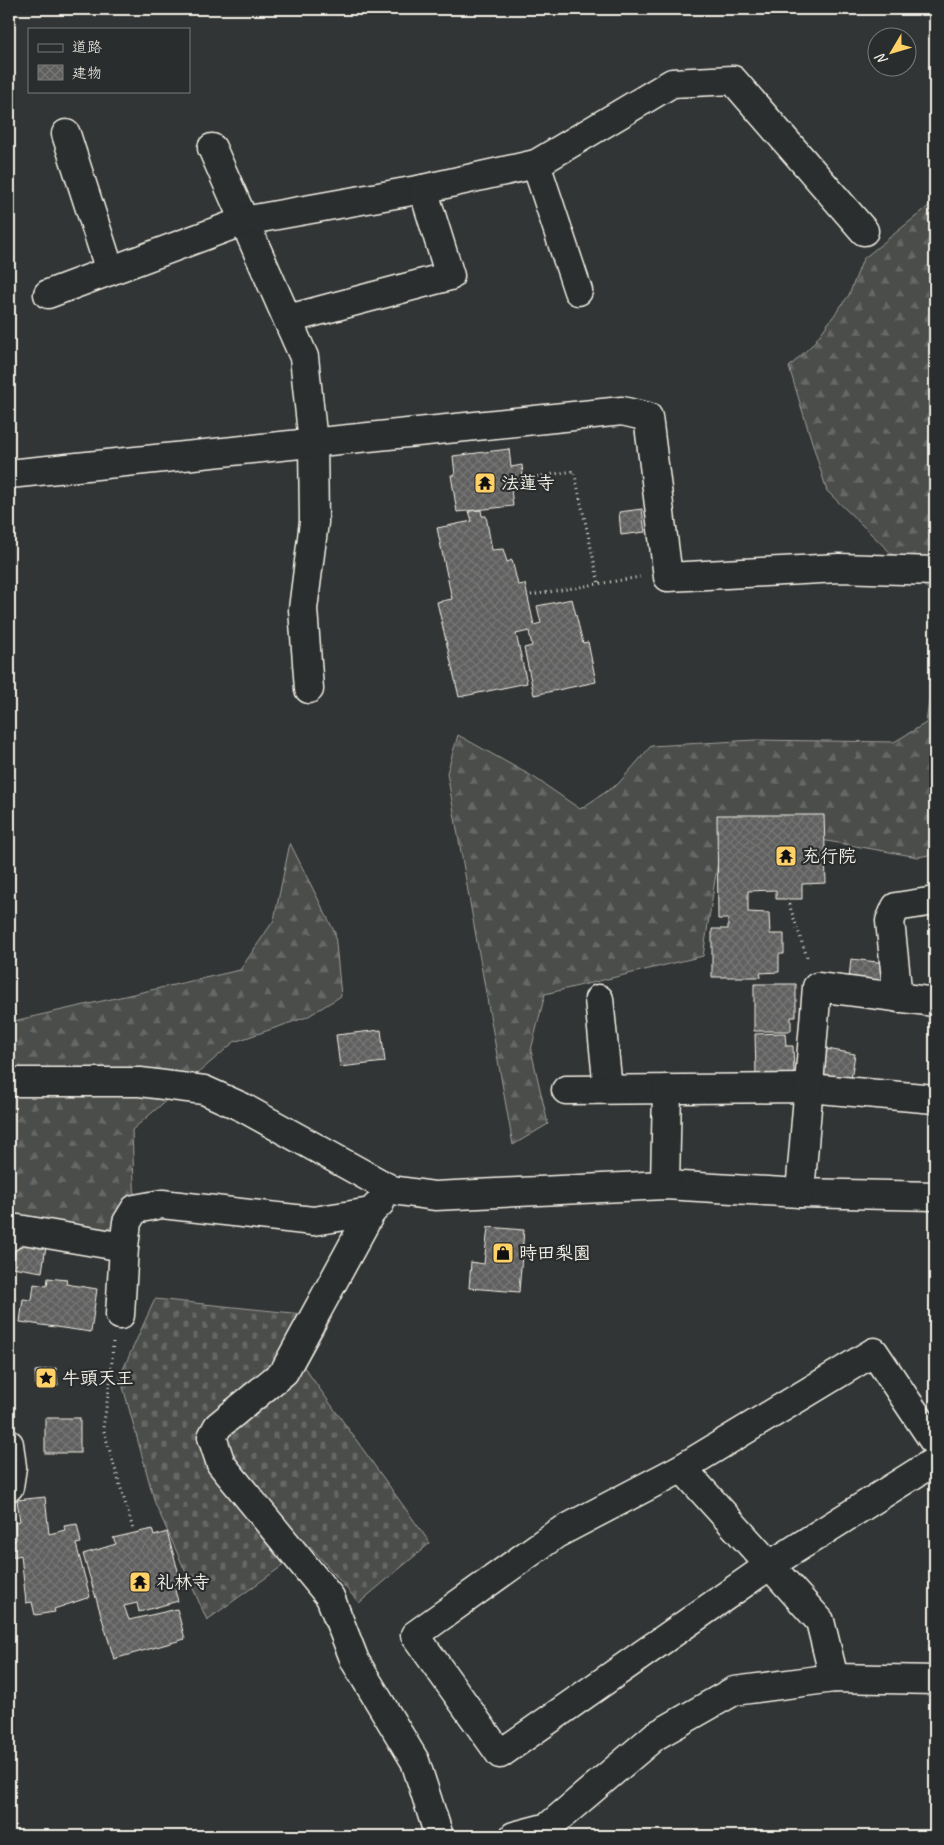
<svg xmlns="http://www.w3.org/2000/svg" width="944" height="1845" font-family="Caveat,'Klee One',sans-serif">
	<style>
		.forest { fill: url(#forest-firs); stroke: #a09f9a }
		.cemetery { fill: url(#cemetery-stones); stroke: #a09f9a }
		.building { fill: url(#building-cross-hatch); stroke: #f4f1e8 }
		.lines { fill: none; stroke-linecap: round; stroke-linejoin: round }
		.minor-casing { stroke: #f4f1e8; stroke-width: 31 }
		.path { stroke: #f4f1e8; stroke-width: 3; stroke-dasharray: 1 4; stroke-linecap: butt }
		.minor { stroke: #2a2d2e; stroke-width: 28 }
		.labels { text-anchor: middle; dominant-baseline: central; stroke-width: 4.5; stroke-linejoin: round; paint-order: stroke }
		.poi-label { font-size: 18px; font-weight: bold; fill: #f4f1e8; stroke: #2a2d2e; text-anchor: start }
	</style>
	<defs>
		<pattern id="forest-firs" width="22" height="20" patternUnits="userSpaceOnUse" patternTransform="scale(1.25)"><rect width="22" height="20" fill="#4b4d4c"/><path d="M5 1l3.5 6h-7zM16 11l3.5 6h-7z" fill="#666766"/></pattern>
		<pattern id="cemetery-stones" width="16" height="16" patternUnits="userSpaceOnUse" patternTransform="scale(1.25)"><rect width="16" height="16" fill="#4b4d4c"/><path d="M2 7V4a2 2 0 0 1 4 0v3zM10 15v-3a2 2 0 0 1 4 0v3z" fill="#666766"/></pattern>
		<pattern id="building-cross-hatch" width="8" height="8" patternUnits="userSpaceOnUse" patternTransform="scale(1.25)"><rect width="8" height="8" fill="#5f605f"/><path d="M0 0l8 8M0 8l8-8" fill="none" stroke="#777776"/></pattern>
	</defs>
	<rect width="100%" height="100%" fill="#323535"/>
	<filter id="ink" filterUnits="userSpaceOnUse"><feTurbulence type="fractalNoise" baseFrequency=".02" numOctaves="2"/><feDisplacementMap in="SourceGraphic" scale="10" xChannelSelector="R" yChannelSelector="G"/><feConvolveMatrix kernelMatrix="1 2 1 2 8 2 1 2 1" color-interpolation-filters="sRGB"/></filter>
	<g filter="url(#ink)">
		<!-- forest -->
		<g class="forest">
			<path d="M935,201V596L827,491L789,367L813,344L849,295L863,259Z"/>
			<path d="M935,660V854L918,857L724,823L703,956L545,994L531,1050L548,1124L513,1145L447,773L458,735L535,778L580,809L618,784L651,746L755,740L894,742L926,723Z"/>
			<path d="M290,843L335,933L341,996L307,1017L234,1042L132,1130L135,1209L105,1231L9,1218V1022L240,970L274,920Z"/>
		</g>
		<!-- cemetery -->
		<path class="cemetery" d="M155,1299L332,1317L304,1367L430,1543L359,1603L310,1546L207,1620L155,1503L120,1376Z"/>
		<!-- building -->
		<g class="building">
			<path d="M509,449L511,467L522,465L524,488L511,489L513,506L457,512L451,475H455L453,456Z"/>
			<path d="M642,509L645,532L621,535L619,512Z"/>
			<path d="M481,510L482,516H486L492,550L503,549L507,562L512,560L518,585L525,584L534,625L541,623L537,606L572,599L583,643L588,642L596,682L534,695L524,648L532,646L529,631L516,634L527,683L459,697L437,602L452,599L437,528L472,521L469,511Z"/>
			<path d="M717,815H824L826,883L802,884V899H776V890L748,891V912L769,913L770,934H784V954H779V972L760,973L761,977H712V929H728V919H718Z"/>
			<path d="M851,959L886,963L885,982L849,978Z"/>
			<path d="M754,984H796V1017H791V1031H754Z"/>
			<path d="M381,1030L385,1062L340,1067L336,1035Z"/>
			<path d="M785,1033L786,1046H793L794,1074L756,1076L755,1034Z"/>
			<path d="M827,1049L855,1054L851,1080L823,1076Z"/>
			<path d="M488,1227L524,1230L519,1292L469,1288L471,1262L484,1264Z"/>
			<path d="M17,1241L46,1246L42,1272L12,1267Z"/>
			<path d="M48,1278L67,1280L66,1284L97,1289L91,1332L20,1322L23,1299L32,1300L34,1284L47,1286Z"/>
			<path d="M56,1368L58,1385L36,1387L35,1371Z"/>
			<rect x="45" y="1418" width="35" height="35"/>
			<path d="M45,1497L49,1534L65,1530L64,1526L77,1524L81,1543L76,1544L90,1597L54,1609L55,1612L35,1615L32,1602L26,1603L21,1555L13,1557L12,1542L16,1540L15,1522L20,1521L17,1500Z"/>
			<path d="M152,1529L154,1536L167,1532L183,1588L175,1591L178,1601L139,1612L137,1603L124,1606L129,1620L177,1609L185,1639L114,1659L83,1554L116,1544L113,1538Z"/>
		</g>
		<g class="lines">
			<!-- minor casing -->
			<g class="minor-casing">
				<g id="minor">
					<path d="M66,134L110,271"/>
					<path d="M212,148L304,357L313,443L314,522L303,609L309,689"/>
					<path d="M536,164L578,291"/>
					<path d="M48,294L244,221L423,189"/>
					<path d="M288,319L450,276L423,189L536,164L672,83L733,80L864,231"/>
					<path d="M9,474L622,411L648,417L668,577L839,568L935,571"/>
					<path d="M898,998L890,921L896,907L935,901"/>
					<path d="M599,999L608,1089"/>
					<path d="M9,1082H140L204,1090L242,1107L392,1190L435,1196L665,1185L800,1193L935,1196"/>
					<path d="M566,1090L808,1088L935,1099"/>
					<path d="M665,1185L667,1089"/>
					<path d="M800,1193L817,987L935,1002"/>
					<path d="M371,1212L284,1372L218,1426L212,1437L221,1464L330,1597L355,1661L415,1761L439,1836"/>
					<path d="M9,1237L18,1229L124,1247L127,1222L135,1209L162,1204L313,1221L371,1212L380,1203"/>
					<path d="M120,1315L124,1247"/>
					<path d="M9,1444L12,1467L9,1487"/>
					<path d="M682,1468L874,1352L935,1443"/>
					<path d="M834,1678L820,1621L682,1468L556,1534L415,1635L500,1754L770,1565L935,1461"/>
					<path d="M514,1836L548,1827L655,1736L734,1691L834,1678L935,1680"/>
				</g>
			</g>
			<!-- path -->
			<g class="path">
				<path d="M527,478L574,471L599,584"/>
				<path d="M531,595L640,577"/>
				<path d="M789,904L808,960"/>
				<path d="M113,1342L111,1376L103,1428L133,1529"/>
			</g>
			<!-- minor -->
			<use href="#minor" class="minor"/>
		</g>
	</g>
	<!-- icons -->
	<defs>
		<g id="temple-square" transform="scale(1.125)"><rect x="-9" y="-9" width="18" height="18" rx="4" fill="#ffd166" stroke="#2a2d2e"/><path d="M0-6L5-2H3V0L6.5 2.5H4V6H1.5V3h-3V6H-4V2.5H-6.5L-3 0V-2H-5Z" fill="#111"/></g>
		<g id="shop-square" transform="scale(1.125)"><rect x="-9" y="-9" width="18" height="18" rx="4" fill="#ffd166" stroke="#2a2d2e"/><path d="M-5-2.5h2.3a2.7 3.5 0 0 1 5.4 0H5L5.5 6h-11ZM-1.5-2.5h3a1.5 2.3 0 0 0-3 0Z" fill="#111"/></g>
		<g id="sight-square" transform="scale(1.125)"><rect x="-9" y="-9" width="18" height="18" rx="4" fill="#ffd166" stroke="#2a2d2e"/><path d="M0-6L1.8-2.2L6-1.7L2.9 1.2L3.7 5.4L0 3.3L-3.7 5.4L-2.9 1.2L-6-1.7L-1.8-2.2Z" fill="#111"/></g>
	</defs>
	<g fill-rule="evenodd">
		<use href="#temple-square" x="485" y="483"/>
		<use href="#temple-square" x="786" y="856"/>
		<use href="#shop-square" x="503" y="1253"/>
		<use href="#sight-square" x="46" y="1378"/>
		<use href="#temple-square" x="140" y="1582"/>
	</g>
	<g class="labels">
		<!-- poi labels -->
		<g class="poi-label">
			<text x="501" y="483">法蓮寺</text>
			<text x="802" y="856">充行院</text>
			<text x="519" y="1253">時田梨園</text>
			<text x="62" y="1378">牛頭天王</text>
			<text x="156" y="1582">礼林寺</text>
		</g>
	</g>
	<!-- margin -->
	<rect width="944" height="1845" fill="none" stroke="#2a2d2e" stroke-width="30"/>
	<rect x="15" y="15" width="914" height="1815" fill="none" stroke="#f4f1e8" stroke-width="2" filter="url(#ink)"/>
	<!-- legend -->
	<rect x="28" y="28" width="162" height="65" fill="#2a2d2e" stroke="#7b7b78"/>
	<rect x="38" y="44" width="25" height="8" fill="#2a2d2e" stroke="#7b7b78"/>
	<text x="72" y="52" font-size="15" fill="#f4f1e8">道路</text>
	<rect x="38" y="65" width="25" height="15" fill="url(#building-cross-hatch)" stroke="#7b7b78"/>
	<text x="72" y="78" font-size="15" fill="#f4f1e8">建物</text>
	<!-- north arrow -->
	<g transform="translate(892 52) rotate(232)"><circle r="24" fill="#2a2d2e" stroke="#7b7b78"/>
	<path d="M0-4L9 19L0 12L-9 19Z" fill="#ffd166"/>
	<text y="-8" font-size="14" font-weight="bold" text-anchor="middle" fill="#f4f1e8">N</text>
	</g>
</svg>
